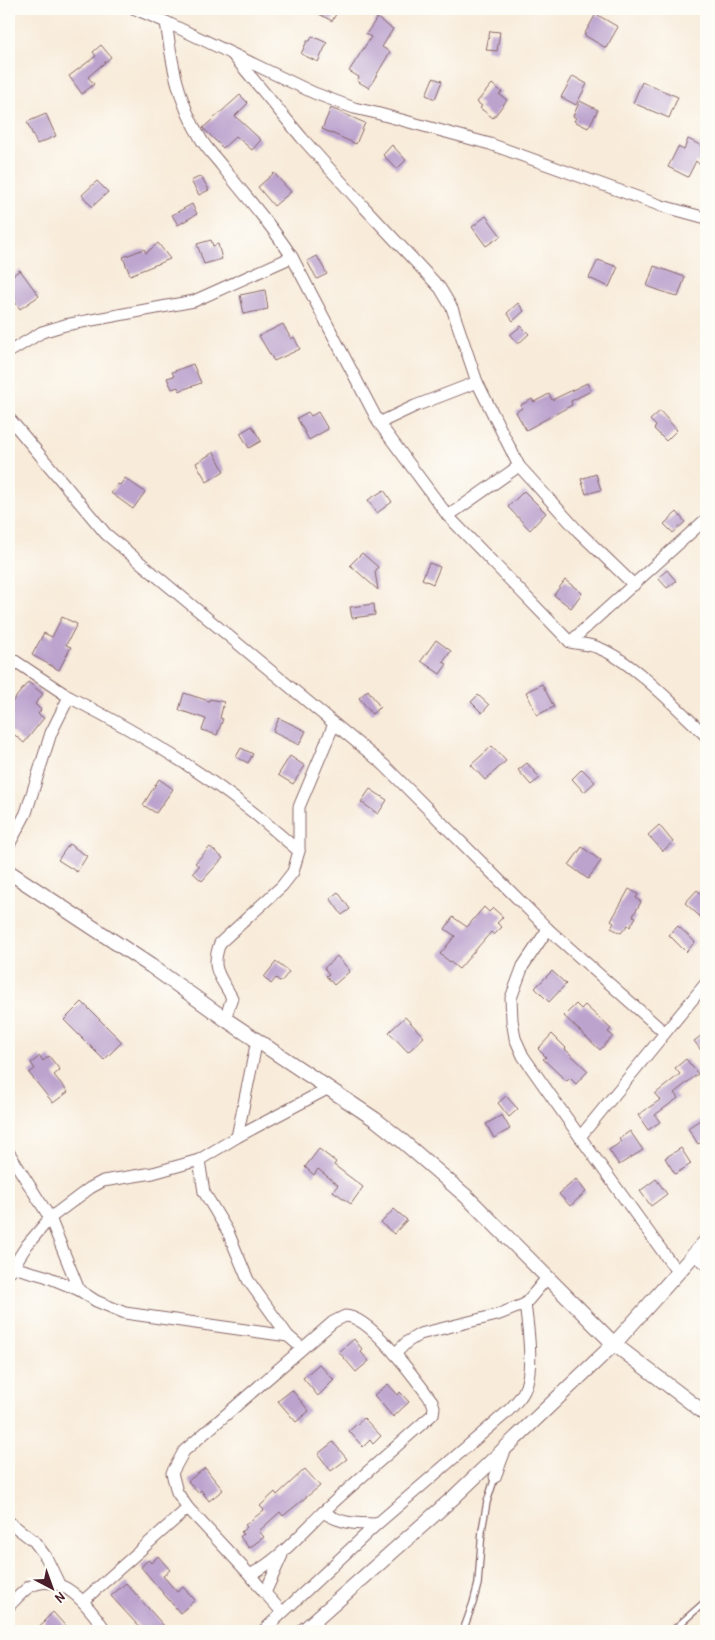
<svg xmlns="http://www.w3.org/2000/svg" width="715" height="1640" font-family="'Patrick Hand',sans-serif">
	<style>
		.building { fill: #bca3ce }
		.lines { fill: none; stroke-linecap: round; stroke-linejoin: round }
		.service-casing { stroke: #876668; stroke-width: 8 }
		.minor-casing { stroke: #876668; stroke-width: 13 }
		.tertiary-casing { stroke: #876668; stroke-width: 16 }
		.service { stroke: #fff; stroke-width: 5.5 }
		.minor { stroke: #fff; stroke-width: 11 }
		.tertiary { stroke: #fff; stroke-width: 14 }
	</style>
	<rect width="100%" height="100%" fill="#fdfcf7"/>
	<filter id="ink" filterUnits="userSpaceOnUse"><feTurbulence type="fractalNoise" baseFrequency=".02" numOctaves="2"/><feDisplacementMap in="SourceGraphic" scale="10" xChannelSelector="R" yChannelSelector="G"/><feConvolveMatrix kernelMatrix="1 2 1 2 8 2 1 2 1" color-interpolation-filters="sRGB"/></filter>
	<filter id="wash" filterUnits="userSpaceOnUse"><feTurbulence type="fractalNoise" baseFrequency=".0096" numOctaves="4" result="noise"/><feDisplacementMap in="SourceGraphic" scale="20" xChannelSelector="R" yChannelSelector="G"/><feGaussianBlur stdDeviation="1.12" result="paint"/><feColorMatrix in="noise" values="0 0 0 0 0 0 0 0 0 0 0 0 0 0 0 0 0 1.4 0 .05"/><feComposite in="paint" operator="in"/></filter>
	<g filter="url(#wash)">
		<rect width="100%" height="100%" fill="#f8ebd9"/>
		<g id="blocks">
			<!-- building -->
			<g class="building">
				<path d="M310,9H339L332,21Z"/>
				<path d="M596,14L618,27L606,48L584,35Z"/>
				<path d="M377,18L393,29L382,47L390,52L369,88L357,81L359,77L349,71L371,37L366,34Z"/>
				<path d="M490,31L500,32L497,51L486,50Z"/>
				<path d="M312,36L327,43L318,62L301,54L307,41H310Z"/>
				<path d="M101,45L111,57L88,77L94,84L82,94L69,76L96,56L93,52Z"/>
				<path d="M573,76L587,84L576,105L561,97Z"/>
				<path d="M433,78L442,81L435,99L426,95Z"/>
				<path d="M642,82L678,97L669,118L633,103Z"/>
				<path d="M492,84L502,92L499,94L507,100L493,118L480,108L482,106L477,102Z"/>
				<path d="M240,95L248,103L235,116L261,140L252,150L236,136L223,148L203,128Z"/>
				<path d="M580,101L598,110L588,128L574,121L576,118L573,116Z"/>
				<path d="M331,108L365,123L356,144L322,129Z"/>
				<path d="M46,114L56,136L37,144L27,122Z"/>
				<path d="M688,139L706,148V171L696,161L688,177L668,167L678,147L684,150Z"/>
				<path d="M392,145L406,160L397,169L383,155Z"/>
				<path d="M274,173L291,192L274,206L258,187Z"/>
				<path d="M201,176L209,190L199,195L191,181Z"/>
				<path d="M97,181L108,192L92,207L82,195Z"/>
				<path d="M192,204L197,214L178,225L172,215Z"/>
				<path d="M486,216L501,236L486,246L472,227Z"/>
				<path d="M211,240L213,246L218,244L222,259L204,264L197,244Z"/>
				<path d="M158,243L170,259L130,275L123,257L144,249L146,253Z"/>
				<path d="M317,256L327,274L317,279L307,261Z"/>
				<path d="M598,260L618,267L609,287L589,278Z"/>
				<path d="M654,266L685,277L678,297L647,286Z"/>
				<path d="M20,270L39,296L20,309L9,294V278Z"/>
				<path d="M265,290L268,309L244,314L240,295Z"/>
				<path d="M518,303L524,311L513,321L507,313Z"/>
				<path d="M283,324L291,339L294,337L300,349L274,361L259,336Z"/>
				<path d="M521,326L529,334L518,344L510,335Z"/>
				<path d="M193,364L201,383L179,391L178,387L172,389L167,378L174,376L172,372Z"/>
				<path d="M587,383L591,391L571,401L572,405L526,430L516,412L522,408L521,405L532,399L534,402L549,394L552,400Z"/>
				<path d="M660,411L677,430L666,441L654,429L656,426L650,420Z"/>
				<path d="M308,412L311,416L318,412L328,429L309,440L297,418Z"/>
				<path d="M252,426L261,441L249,448L240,433Z"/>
				<path d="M214,452L224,471L207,482L196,463Z"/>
				<path d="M596,474L601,490L586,494L581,479Z"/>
				<path d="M125,478L145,492L133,509L111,493L118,484L120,485Z"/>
				<path d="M384,490L392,502L377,513L368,500Z"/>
				<path d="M524,491L546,513L530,530L508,507Z"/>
				<path d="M677,512L685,522L673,533L664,524Z"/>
				<path d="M362,553L378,567L375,572L378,590L350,565Z"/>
				<path d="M429,563L440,567L433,584L422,579Z"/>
				<path d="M667,570L676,581L667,588L658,578Z"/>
				<path d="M565,580L582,593L571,608L554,595Z"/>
				<path d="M374,604L375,615L352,618L350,607Z"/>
				<path d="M62,617L77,624L66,645L71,647L59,670L32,655L44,633L52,637Z"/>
				<path d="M436,640L451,651L443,662L447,664L440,674L421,661Z"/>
				<path d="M28,682L43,694L35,704L41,710L38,714L44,718L24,743L9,730V706Z"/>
				<path d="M542,684L554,707L537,715L526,692Z"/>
				<path d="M368,690L380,707L372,714L359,698Z"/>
				<path d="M184,693L209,701L210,699L224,702L220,718L223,719L217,735L202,730L206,719L179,710Z"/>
				<path d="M478,695L489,705L482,713L471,702Z"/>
				<path d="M279,718L306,731L299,745L273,732Z"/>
				<path d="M492,746L506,761L485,780L471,765Z"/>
				<path d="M241,748L253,754L248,763L236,757Z"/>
				<path d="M290,756L305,766L293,784L278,775Z"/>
				<path d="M527,763L540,778L531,785L518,770Z"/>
				<path d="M582,769L595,782L584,792L572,779Z"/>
				<path d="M159,779L173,789L156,813L143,805Z"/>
				<path d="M370,789L387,800L378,814L361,802Z"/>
				<path d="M659,825L673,842L663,851L648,835Z"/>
				<path d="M69,844L87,856L77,872L58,860Z"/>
				<path d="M210,847L223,858L202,881L193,873L199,866L195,863Z"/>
				<path d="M582,847L601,861L588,879L569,865Z"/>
				<path d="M629,889L638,894L636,898L641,902L633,916L636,917L630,927L628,925L621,933L611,928L614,923L611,921Z"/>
				<path d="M697,890L706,898V922L685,903Z"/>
				<path d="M338,892L350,909L342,915L330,898Z"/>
				<path d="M484,907L489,912L493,908L503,917L497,923L502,927L494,935L491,932L459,969L440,954L455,936L445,929L453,917L467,927Z"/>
				<path d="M678,926L695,942L686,952L669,935Z"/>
				<path d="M337,956L350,971L334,985L326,976L329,974L324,968Z"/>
				<path d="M276,962L289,972L281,982L276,978L271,984L264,977Z"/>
				<path d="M552,971L566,984L549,1002L535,988Z"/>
				<path d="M82,1002L122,1042L104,1060L64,1020Z"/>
				<path d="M576,1004L581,1009L585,1005L611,1029L608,1032L613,1036L600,1050L564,1016Z"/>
				<path d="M405,1017L424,1037L408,1052L389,1032Z"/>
				<path d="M706,1032V1057L694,1041Z"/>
				<path d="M552,1034L566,1048L565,1049L588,1071L576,1084L570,1078L567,1081L560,1075L543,1059L546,1057L538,1049Z"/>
				<path d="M40,1056L43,1061L49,1056L60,1070L54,1075L68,1092L53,1103L29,1073L35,1069L31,1063Z"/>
				<path d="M686,1059L698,1074L674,1093L678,1098L655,1115L660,1122L648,1130L638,1115L660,1100L655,1094L680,1074L675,1068Z"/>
				<path d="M506,1096L518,1109L509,1117L498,1103Z"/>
				<path d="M502,1115L510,1129L494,1138L486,1124Z"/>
				<path d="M706,1116V1139L698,1144L688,1128Z"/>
				<path d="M630,1131L643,1150L619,1165L609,1150L621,1142L619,1139Z"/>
				<path d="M681,1148L691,1164L675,1174L665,1158Z"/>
				<path d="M319,1149L336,1162L334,1165L363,1187L351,1204L333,1191L338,1185L318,1169L314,1175L305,1167Z"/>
				<path d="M576,1179L586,1192L570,1206L559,1194Z"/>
				<path d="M656,1179L667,1194L651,1206L640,1191Z"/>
				<path d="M394,1209L407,1220L394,1234L381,1223Z"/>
				<path d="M354,1339L362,1349L360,1351L369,1361L356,1372L339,1352Z"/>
				<path d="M319,1364L334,1380L318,1396L303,1378Z"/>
				<path d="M388,1384L398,1395L400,1392L409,1402L393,1417L374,1395Z"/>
				<path d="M292,1390L309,1411L296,1422L278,1401Z"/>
				<path d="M364,1418L381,1436L373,1444L370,1440L363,1447L349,1431Z"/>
				<path d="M333,1442L347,1459L331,1471L318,1454Z"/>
				<path d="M205,1468L223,1490L209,1501L201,1490L198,1493L188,1481Z"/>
				<path d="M305,1469L320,1486L283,1516L280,1512L259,1531L264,1537L249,1548L240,1537L243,1534L241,1532L247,1527L245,1525L264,1510L260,1506L275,1492L277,1495Z"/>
				<path d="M158,1556L170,1570L163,1576L177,1592L183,1587L195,1600L180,1613L141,1567L148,1560L151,1563Z"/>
				<path d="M126,1583L164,1626L158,1631H143L111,1596Z"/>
				<path d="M53,1612L70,1631H35L45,1622L44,1621Z"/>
			</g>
		</g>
	</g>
	<g filter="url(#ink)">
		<use href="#blocks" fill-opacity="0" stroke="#876668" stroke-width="1"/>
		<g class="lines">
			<!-- service casing -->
			<g class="service-casing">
				<g id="service">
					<path d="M463,1631L473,1603L478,1584L482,1530L487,1502L495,1477"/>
					<path d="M672,1631L706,1601"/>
				</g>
			</g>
			<!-- minor casing -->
			<g class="minor-casing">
				<g id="minor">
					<path d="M135,9L166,22L314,93L354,108L376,113L490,144L662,206L706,218"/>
					<path d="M166,22C172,64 178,102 201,139C206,148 215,157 222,166C245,196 272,225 292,257L379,423L415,406L477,382"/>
					<path d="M232,54L302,138L363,206L440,288L452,308L477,382L519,466L578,531L634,585"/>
					<path d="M9,352L42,332L65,325L194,301L292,257"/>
					<path d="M9,418L106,534L384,765L548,929L665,1033L580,1137L678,1273"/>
					<path d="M379,423L448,516L570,642C578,644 588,644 596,647C631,659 679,710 706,736"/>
					<path d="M448,516L519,466"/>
					<path d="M570,642L706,519"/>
					<path d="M9,657L69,697"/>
					<path d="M9,845L26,813L51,733L69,697C132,729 194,766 250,810C267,823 283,838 299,851L293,872L282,886L220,943C210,970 220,975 232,998L225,1019"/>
					<path d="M299,851V807L334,724"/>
					<path d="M548,929L523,966L511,998L512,1020L515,1038L523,1056L580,1137"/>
					<path d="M665,1033L706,983"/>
					<path d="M237,1137L329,1088"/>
					<path d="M9,1153L50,1218L79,1290"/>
					<path d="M199,1160L204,1192L228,1232L248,1280L288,1336L302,1348"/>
					<path d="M695,1255L706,1264"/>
					<path d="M9,1266L45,1276L79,1290L96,1301L125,1313L288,1336"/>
					<path d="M9,1273L27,1245L50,1218L90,1188L103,1181L153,1173L199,1160L237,1137L257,1040"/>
					<path d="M345,1316C371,1316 416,1380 432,1401L434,1407L433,1414C396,1447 358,1479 322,1513C299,1536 278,1560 250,1575L188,1508L177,1492L172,1473L184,1451L333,1322Z"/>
					<path d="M395,1354L407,1342L420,1334L497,1315L525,1304L547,1278"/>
					<path d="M495,1477L506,1448"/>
					<path d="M323,1512C342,1524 355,1524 377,1524"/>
					<path d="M9,1522L34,1541L46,1557L59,1584"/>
					<path d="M250,1575L265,1593"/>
					<path d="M83,1601L188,1508"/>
					<path d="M9,1606C15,1600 22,1592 29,1587C62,1569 90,1608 106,1631"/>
					<path d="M282,1612L265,1593L282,1555"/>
					<path d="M263,1631L377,1524L506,1413C512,1407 519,1400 523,1393C535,1372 528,1327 525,1304"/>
				</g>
			</g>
			<!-- tertiary casing -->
			<g class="tertiary-casing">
				<g id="tertiary">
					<path d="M9,872L151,966L225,1019L376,1120L400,1139L467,1197L614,1344L706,1414"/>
					<path d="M303,1631L453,1498L614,1344L706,1241"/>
				</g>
			</g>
			<!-- service -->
			<use href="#service" class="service"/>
			<!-- minor -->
			<use href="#minor" class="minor"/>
			<!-- tertiary -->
			<use href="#tertiary" class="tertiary"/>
		</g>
	</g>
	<!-- margin -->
	<rect width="715" height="1640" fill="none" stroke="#fdfcf7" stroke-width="30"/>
	<!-- north arrow -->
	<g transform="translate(52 1588) rotate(139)" stroke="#fdfcf7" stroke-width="4" paint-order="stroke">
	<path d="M0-4L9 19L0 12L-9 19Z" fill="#4a1f2b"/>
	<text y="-8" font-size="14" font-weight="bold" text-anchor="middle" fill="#4a1f2b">N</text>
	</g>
</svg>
